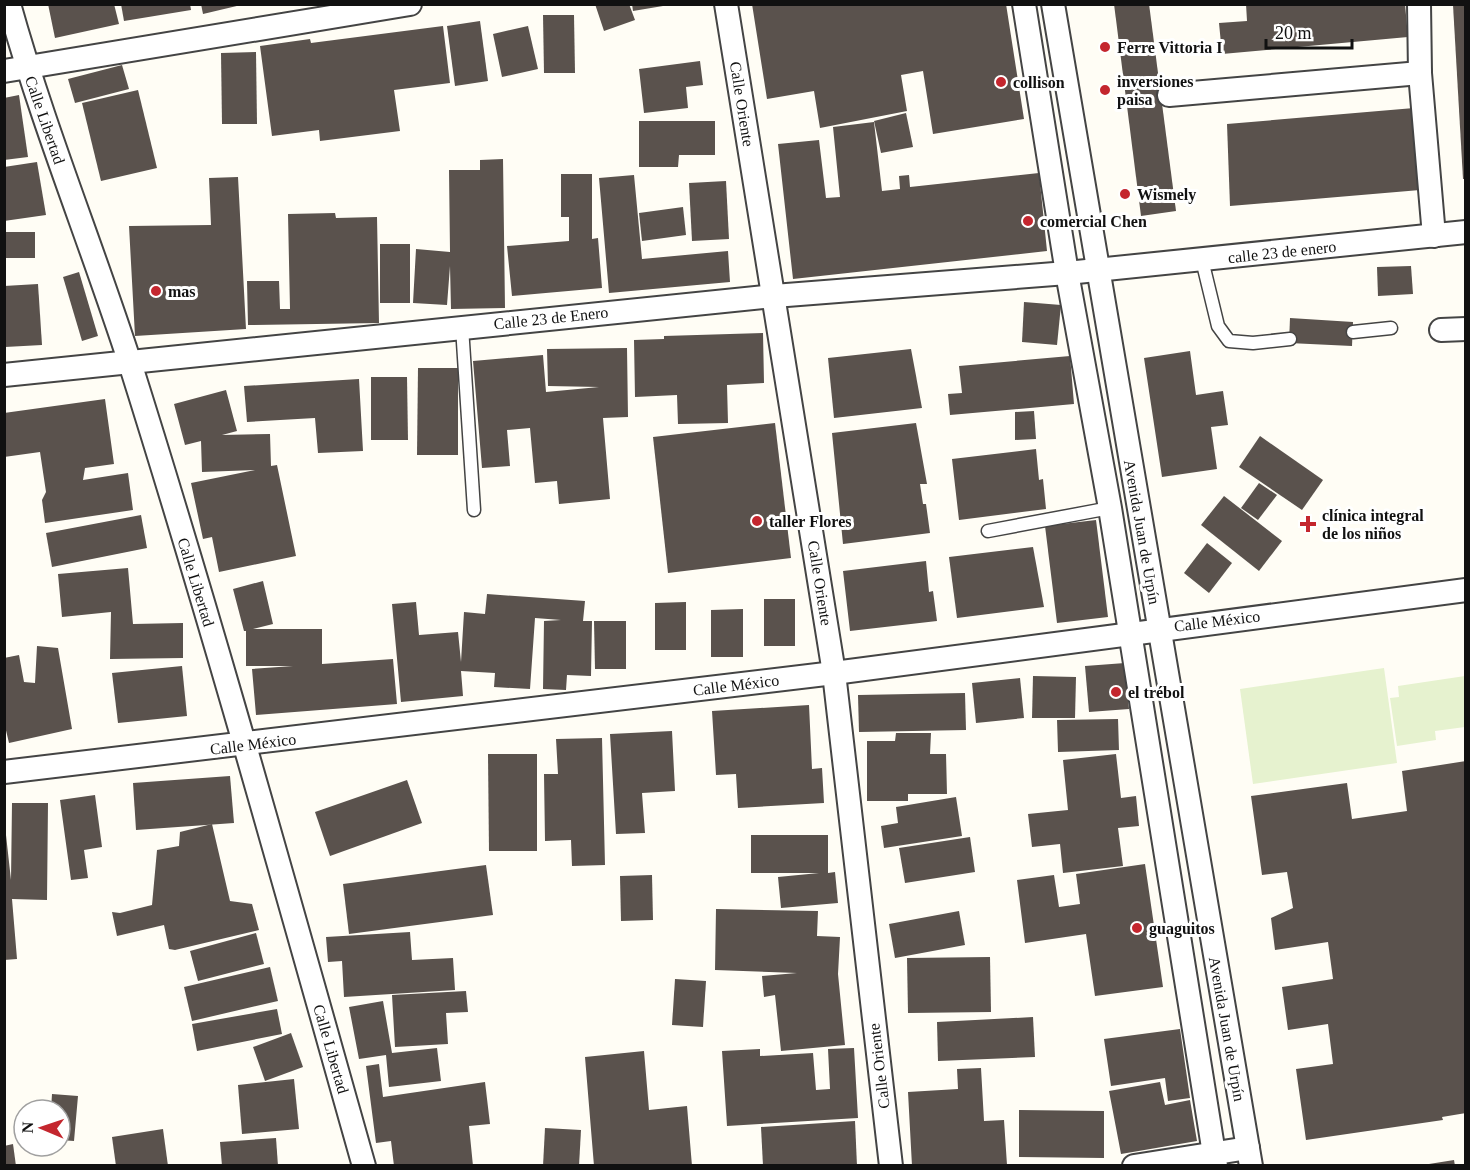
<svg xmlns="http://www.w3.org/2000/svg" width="1470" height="1170" font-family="Georgia,serif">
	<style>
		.pitch { fill: #e6f2cf }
		.building { fill: #5a524d }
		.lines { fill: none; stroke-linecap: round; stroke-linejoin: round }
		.lane-casing { stroke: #444; stroke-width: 15 }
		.street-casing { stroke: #444; stroke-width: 26 }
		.lane { stroke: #fff; stroke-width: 12 }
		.street { stroke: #fff; stroke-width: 22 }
		.poi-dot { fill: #c4262e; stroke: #fff; stroke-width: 2 }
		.labels { text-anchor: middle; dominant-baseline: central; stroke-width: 6; stroke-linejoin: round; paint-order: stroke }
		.poi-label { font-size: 16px; font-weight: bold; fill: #111; stroke: #fff; text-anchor: start }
		.street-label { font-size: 16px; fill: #111; stroke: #fff }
	</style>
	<rect width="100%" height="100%" fill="#fffdf5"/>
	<!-- pitch -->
	<g class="pitch">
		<path d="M1384,668L1397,763L1253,784L1240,689Z"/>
		<path d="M1465,676V727L1435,731L1436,740L1397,746L1390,698L1399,697L1398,686Z"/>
	</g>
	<!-- building -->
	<g class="building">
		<path d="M48,4H114L119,24L55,38Z"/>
		<path d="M121,4H190L191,10L124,21Z"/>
		<path d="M201,4H240L241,5L203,14Z"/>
		<path d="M595,4H629L635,20L604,31Z"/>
		<path d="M632,4H663V6L633,11Z"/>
		<path d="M752,4H1006L1024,119L933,134L923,71L901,75L907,111L820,128L814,91L767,99Z"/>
		<path d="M1114,4H1149L1176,211L1141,216Z"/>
		<path d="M1246,4H1405L1408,37L1222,54L1219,23L1247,21Z"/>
		<path d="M1453,5H1466V179H1463Z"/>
		<path d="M543,15H574L575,73H544Z"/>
		<path d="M480,21L488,81L455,86L447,26Z"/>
		<path d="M443,26L450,83L394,90L400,131L320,141L319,130L272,136L260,46L310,39L311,43Z"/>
		<path d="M528,26L538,69L502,77L493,34Z"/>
		<path d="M256,52L257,124H222L221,53Z"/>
		<path d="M700,61L703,85L686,87L688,108L644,113L639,69Z"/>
		<path d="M122,65L129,89L75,103L68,79Z"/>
		<path d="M138,90L157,168L101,181L82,103Z"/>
		<path d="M19,95L28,157L4,160V98Z"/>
		<path d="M1414,108L1420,190L1230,206L1227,124Z"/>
		<path d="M906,113L913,147L881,153L874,121Z"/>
		<path d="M639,121H715V155H679L678,167H639Z"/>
		<path d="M874,122L882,191L900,189L899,176L909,175L910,187L1039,173L1047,251L793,279L778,144L819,140L826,198L840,197L833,127Z"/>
		<path d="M503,159L505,308L451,309L450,266L447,305L413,303L416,249L450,252L449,170H480V160Z"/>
		<path d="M37,162L46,215L4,221V167Z"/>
		<path d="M561,174H592V239L598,238L602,288L512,296L507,246L569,241V217H561Z"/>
		<path d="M634,175L642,259L728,251L730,282L609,293L599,178Z"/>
		<path d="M238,177L246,329L135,336L129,226L211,225L209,178Z"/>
		<path d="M726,181L729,239L692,241L689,183Z"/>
		<path d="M683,207L686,235L642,241L639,213Z"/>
		<path d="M335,213L336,218L377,217L379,323L248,325L247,281H279L280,309H290L288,214Z"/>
		<rect x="4" y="232" width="31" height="26"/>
		<rect x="380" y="244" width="30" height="59"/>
		<path d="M1411,266L1413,294L1378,296L1377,267Z"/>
		<path d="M79,272L98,336L82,341L63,277Z"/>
		<path d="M38,284L42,345L5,347L4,286Z"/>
		<path d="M1024,302L1061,305L1057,345L1022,342Z"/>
		<path d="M1290,318L1353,322L1352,346L1289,343Z"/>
		<path d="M763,333L764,383L727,385L728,423L678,424L677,395L635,397L634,340L664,339V336Z"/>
		<path d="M627,348L628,417L603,418L610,499L559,504L557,481L535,483L530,428L507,430L510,466L482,468L473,361L543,355L546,392L599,387L548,386L547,349Z"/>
		<path d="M911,349L922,408L834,418L828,358Z"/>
		<path d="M1190,351L1196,395L1223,391L1228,425L1211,427L1217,469L1162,477L1144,358Z"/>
		<path d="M1070,356L1074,404L950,415L948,394L962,393L959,366Z"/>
		<path d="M418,368H458V455H417Z"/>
		<path d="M371,377H407L408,440H371Z"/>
		<path d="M359,379L363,451L318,453L315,418L247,422L244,386Z"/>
		<path d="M226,390L237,431L222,435L270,434L271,466L277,465L296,556L219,572L212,537L203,539L191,483L255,470L202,472L201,441L185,445L174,404Z"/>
		<path d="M105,399L114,464L85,468L83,480L128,473L133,510L45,523L42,500L46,492L40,452L4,457V413Z"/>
		<path d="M1034,411L1036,439L1015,440V412Z"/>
		<path d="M775,423L791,558L668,573L653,437Z"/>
		<path d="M916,423L927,484H920L923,504H926L930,533L843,544L832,433Z"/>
		<path d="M1260,436L1323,480L1302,510L1239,467Z"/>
		<path d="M1036,449L1039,480L1043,479L1046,509L959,520L952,459Z"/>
		<path d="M1259,483L1277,495L1258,520L1241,508Z"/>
		<path d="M1224,496L1282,541L1259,571L1201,525Z"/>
		<path d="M141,515L147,548L52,567L46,533Z"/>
		<path d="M1096,520L1108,617L1057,623L1045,526Z"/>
		<path d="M1207,543L1232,563L1209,593L1184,573Z"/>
		<path d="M1033,547L1044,607L957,618L949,557Z"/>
		<path d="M926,561L929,592L933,591L937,621L850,631L843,571Z"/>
		<path d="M128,568L133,624L183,623V658L110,659L111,612L62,617L58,574Z"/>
		<path d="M263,581L273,624L253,629H322V664L393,659L397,704L256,715L252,669L293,666H246V631H244L233,589Z"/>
		<path d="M487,594L585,601L583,621H592L591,676L567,675L566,690L543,689L544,621L561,620L535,618L530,689L494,687L495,673L461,671L463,696L401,702L392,604L416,602L419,635L458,632L461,662L464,612L485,614Z"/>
		<rect x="764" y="599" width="31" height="47"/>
		<path d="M686,602V650H655V603Z"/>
		<path d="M743,609V657H711V610Z"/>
		<path d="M594,621H626V669H595Z"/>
		<path d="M37,646L58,648L72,729L9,743L4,722V658L19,655L24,682L35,683Z"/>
		<path d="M1125,663L1129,709L1089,712L1085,666Z"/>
		<path d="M182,666L187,716L118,723L112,673Z"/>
		<path d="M1033,676L1076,677L1075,718H1032Z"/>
		<path d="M1020,678L1024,718L976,723L972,683Z"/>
		<path d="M965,693L966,730L859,732L858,695Z"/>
		<path d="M809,705L812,769L822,768L824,803L738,808L736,774L716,775L712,711Z"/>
		<path d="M1118,719L1119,750L1058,752L1057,720Z"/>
		<path d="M672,731L675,791L642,793L645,833L616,834L610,734Z"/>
		<path d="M896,733H931L930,754H946L947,794H908V801H867V741H895Z"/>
		<path d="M602,738L605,865L572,866L571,840L545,841L544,774H558L556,739Z"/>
		<path d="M488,754H537V851H489Z"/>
		<path d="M1116,754L1121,798L1136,796L1139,826L1118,828L1123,866L1063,873L1060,844L1032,847L1028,814L1068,810L1063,760Z"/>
		<path d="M1466,761V1113L1442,1117L1443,1120L1306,1140L1296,1069L1333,1064L1328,1024L1288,1030L1282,987L1333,979L1328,942L1275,950L1271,918L1293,908L1287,872L1262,875L1251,796L1347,783L1352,819L1407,811L1402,771Z"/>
		<path d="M230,776L234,823L136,830L133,783Z"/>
		<path d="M407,780L422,823L330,856L315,812Z"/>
		<path d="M95,795L102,847L84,850L88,878L71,880L60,800Z"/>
		<path d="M956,797L962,836L884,848L881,826L898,823L896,807Z"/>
		<path d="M12,803H48L47,900L12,899L17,959L4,960V817L11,880Z"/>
		<path d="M212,824L230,901L252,904L259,930L175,950L169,949L164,925L117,936L112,912L120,913L152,905L157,850L179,846L180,832Z"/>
		<path d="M751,835H828V873L835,872L838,903L781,908L778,877L819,873H751Z"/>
		<path d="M970,837L975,872L905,883L899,848Z"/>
		<path d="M1145,864L1163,987L1095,996L1086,934L1025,943L1017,880L1054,875L1059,907L1080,904L1076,874Z"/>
		<path d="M486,865L493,915L349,934L343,884Z"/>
		<path d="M652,875L653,920L621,921L620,876Z"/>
		<path d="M716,909L818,911L817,936L840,937L838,974L845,1045L781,1051L775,995L764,997L762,976L797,973L715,970Z"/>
		<path d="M959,911L965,945L895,958L889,924Z"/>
		<path d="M410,932L412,960L453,958L455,990L344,997L342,961L328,962L326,937Z"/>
		<path d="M256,933L264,964L198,981L190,951Z"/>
		<path d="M990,957L991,1012L908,1013L907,958Z"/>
		<path d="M270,967L278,1001L192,1021L184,987Z"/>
		<path d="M675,979L706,981L703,1027L672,1025Z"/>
		<path d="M466,991L468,1012L446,1013L448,1044L395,1047L392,995Z"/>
		<path d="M383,1001L392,1053L437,1048L441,1081L389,1087L386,1055L359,1059L349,1007Z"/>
		<path d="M277,1009L282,1034L197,1051L192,1024Z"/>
		<path d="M1033,1017L1035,1057L938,1061L937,1022Z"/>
		<path d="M1180,1029L1190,1098L1168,1101L1165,1078L1111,1086L1104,1039Z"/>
		<path d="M291,1033L303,1067L265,1081L253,1047Z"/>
		<path d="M854,1048L858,1118L727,1126L722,1051L760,1049V1056L813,1053L816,1090L830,1089L828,1049Z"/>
		<path d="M644,1051L649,1110L687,1106L692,1166H594L585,1057Z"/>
		<path d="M379,1064L383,1097L485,1082L490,1124L469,1126L473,1166H394L391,1141L376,1143L366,1066Z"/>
		<path d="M981,1068L984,1121L1004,1120L1007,1165L912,1166L908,1092L958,1089L957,1069Z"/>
		<path d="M294,1079L299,1129L242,1134L238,1085Z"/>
		<path d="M1160,1082L1165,1105L1190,1100L1197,1141L1121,1154L1109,1091Z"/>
		<path d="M52,1094L78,1096L74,1141L60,1140V1110H51Z"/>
		<path d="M1019,1110L1104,1111V1158L1019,1157Z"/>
		<path d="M855,1121L857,1166H763L761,1127Z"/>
		<path d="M545,1128L581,1130L579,1166H543Z"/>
		<path d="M163,1129L168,1166H116L112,1137Z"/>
		<path d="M276,1138L278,1166H222L220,1142Z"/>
		<path d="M13,1144L16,1166H4V1146Z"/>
		<path d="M1454,1160L1455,1166H1429V1164Z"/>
	</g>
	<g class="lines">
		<!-- lane casing -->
		<g class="lane-casing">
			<g id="lane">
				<path d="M1202,260L1218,326L1229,341L1253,343L1290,339"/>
				<path d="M462,327L474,510"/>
				<path d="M1353,332L1391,328"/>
				<path d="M988,531L1110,508"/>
			</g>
		</g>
		<!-- street casing -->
		<g class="street-casing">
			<g id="street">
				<path d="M9,4C43,126 91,243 130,363C214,629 288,897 364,1166"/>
				<path d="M726,4L834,673L891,1166"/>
				<path d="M1024,4L1067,273L1110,508L1216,1166"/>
				<path d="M1053,4L1251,1166"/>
				<path d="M1419,4L1420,73L1434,236"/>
				<path d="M4,71L410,4"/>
				<path d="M1169,95L1420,73"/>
				<path d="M1441,330L1466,329"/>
				<path d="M4,375L774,296L1067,273L1466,232"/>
				<path d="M4,772L834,673L1466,590"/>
				<path d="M1134,1166L1248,1148"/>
			</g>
		</g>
		<!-- lane -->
		<use href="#lane" class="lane"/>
		<!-- street -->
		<use href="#street" class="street"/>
	</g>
	<!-- markers -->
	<g class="poi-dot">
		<circle cx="1105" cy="47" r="6"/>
		<circle cx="1001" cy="82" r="6"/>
		<circle cx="1105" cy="90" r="6"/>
		<circle cx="1125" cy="194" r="6"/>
		<circle cx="1028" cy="221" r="6"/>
		<circle cx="156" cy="291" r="6"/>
		<circle cx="757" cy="521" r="6"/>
		<path d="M1305 515h6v6h6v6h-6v6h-6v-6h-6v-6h6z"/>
		<circle cx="1116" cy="692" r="6"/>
		<circle cx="1137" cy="928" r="6"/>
	</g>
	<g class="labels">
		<!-- poi labels -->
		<g class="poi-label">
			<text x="1117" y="47">Ferre Vittoria I</text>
			<text x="1117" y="81">inversiones<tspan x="1117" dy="18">paisa</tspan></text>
			<text x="1013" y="82">collison</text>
			<text x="1137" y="194">Wismely</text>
			<text x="1040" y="221">comercial Chen</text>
			<text x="168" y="291">mas</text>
			<text x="1322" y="515">clínica integral<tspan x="1322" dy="18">de los niños</tspan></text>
			<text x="769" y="521">taller Flores</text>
			<text x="1128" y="692">el trébol</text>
			<text x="1149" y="928">guaguitos</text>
		</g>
		<!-- street labels -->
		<g class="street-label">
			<text transform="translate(742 104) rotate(81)">Calle Oriente</text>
			<text transform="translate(45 120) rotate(71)">Calle Libertad</text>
			<text transform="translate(1282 252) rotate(-6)">calle 23 de enero</text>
			<text transform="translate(551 318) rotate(-6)">Calle 23 de Enero</text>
			<text transform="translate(1142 532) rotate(80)">Avenida Juan de Urpín</text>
			<text transform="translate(196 582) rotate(73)">Calle Libertad</text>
			<text transform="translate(820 583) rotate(81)">Calle Oriente</text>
			<text transform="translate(1217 621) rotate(-7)">Calle México</text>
			<text transform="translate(736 685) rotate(-7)">Calle México</text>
			<text transform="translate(253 744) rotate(-7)">Calle México</text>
			<text transform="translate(1227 1029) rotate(80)">Avenida Juan de Urpín</text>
			<text transform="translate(331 1049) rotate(74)">Calle Libertad</text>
			<text transform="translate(879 1066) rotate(-97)">Calle Oriente</text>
		</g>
	</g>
	<!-- border -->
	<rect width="1470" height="1170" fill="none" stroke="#111111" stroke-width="12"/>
	<!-- north arrow -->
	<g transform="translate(42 1128) rotate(272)"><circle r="28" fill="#ffffff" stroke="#a0a0a0" stroke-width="1.5"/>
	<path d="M0-4.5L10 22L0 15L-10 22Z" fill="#c4262e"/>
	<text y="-9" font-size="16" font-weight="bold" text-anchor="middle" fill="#111111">N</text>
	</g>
	<!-- scale -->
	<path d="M1266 39v9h86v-9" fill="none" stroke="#111111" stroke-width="3"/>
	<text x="1275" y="39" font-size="18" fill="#111111" stroke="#ffffff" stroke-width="4.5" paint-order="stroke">20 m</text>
</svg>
